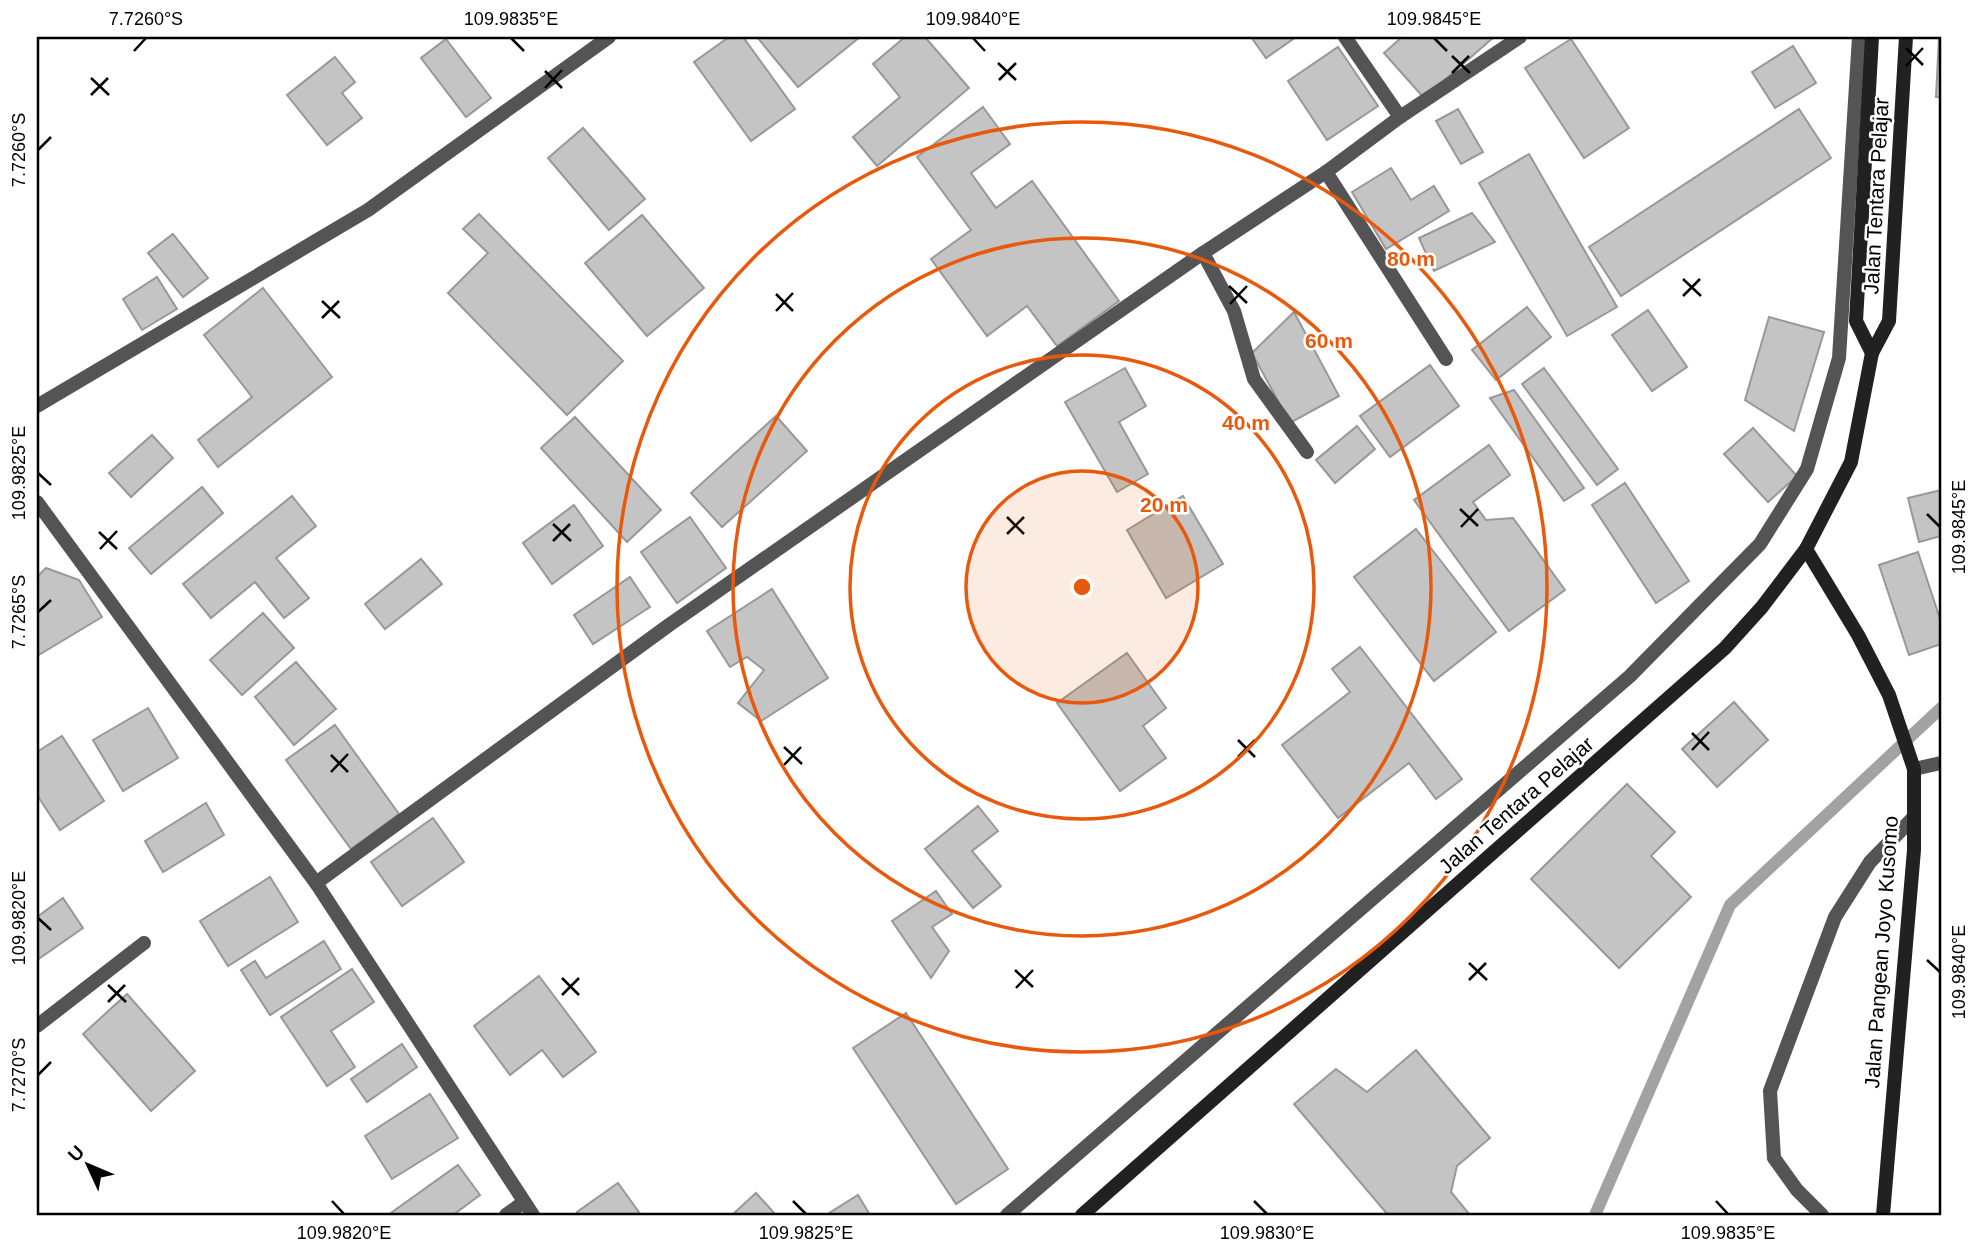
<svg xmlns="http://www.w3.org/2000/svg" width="1978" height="1252" font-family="Arial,sans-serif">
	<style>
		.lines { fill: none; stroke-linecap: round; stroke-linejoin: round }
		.stream { stroke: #a2a2a2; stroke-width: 12 }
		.building { fill: #c4c4c4; stroke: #989898; stroke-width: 2 }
		.service { stroke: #545454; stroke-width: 14 }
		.minor { stroke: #545454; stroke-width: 14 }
		.secondary { stroke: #212121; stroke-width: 14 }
		.ticks { fill: none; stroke: #000; stroke-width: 2.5 }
		.ring { fill: none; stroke: #e8590c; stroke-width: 3.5 }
		.labels { text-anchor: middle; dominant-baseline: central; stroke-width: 5; stroke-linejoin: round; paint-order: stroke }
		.street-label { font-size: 21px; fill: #000; stroke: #fff }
		.centre { fill: #e8590c; stroke: #fff; stroke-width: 3.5 }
		.ring-label { font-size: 21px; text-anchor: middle; font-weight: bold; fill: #e8590c; stroke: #fff; stroke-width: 5; stroke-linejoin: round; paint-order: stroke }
		.neatline { fill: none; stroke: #000; stroke-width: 2.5 }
		.ticks-label { font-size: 18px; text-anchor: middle; fill: #000 }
	</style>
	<rect width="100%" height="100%" fill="#fff"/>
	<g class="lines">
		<!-- stream -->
		<path class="stream" d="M1595,1215L1730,905L1941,708"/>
	</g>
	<!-- building -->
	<g class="building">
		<path d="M729,37H743L795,109L751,141L694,62Z"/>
		<path d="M757,37H860L798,87Z"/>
		<path d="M905,37H925L969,88L877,166L853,137L900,97L873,64Z"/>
		<path d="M1251,37H1296L1266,58Z"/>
		<path d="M1402,37H1494L1424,98L1384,53Z"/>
		<path d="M1939,37H1941V97H1936Z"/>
		<path d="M446,39L491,98L466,117L421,58Z"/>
		<path d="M1571,39L1629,128L1584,158L1525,68Z"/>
		<path d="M1793,46L1816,83L1775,108L1752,72Z"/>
		<path d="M1338,47L1378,106L1327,140L1288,81Z"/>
		<path d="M335,57L355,82L342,93L362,118L327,145L287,95Z"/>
		<path d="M983,107L1010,144L971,173L996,208L1032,181L1119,301L1057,346L1027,306L987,336L931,259L971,230L917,157Z"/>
		<path d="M1458,109L1483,152L1461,164L1436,121Z"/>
		<path d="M1799,109L1831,158L1621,296L1589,247Z"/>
		<path d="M583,128L645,199L609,230L548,158Z"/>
		<path d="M1529,154L1617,307L1567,336L1479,183Z"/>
		<path d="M1391,168L1411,200L1434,186L1449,211L1386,249L1352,192Z"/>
		<path d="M1472,213L1495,242L1434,271L1419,238Z"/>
		<path d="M479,214L623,361L567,415L448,293L488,253L463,229Z"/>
		<path d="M642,215L704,288L647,336L585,263Z"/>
		<path d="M173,234L208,278L183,297L148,253Z"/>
		<path d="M157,277L177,309L142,330L123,299Z"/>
		<path d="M263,288L332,377L218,467L198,440L252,397L204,335Z"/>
		<path d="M1527,307L1551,337L1496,380L1472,350Z"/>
		<path d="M1648,310L1687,367L1652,391L1612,335Z"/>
		<path d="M1294,312L1339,396L1290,423L1252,353Z"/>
		<path d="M1769,317L1824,332L1794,431L1745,400Z"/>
		<path d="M1430,365L1459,406L1390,457L1360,416Z"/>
		<path d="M1125,368L1146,406L1119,422L1148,474L1117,492L1065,402Z"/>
		<path d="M1544,368L1618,469L1597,485L1522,384Z"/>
		<path d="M1514,390L1584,488L1564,501L1490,398Z"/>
		<path d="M776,416L807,451L722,527L691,493Z"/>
		<path d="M575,417L661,510L627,542L541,448Z"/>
		<path d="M1357,426L1375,449L1335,483L1316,460Z"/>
		<path d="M1753,428L1797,476L1768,502L1724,454Z"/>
		<path d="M152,435L173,458L131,497L109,473Z"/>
		<path d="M1489,445L1510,475L1473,502L1486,520L1513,518L1565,590L1509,631L1414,500Z"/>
		<path d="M1625,483L1689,581L1656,603L1592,505Z"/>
		<path d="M202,487L223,513L151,574L129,548Z"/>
		<path d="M1941,490V536L1919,542L1908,498Z"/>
		<path d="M292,496L316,526L276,558L309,598L284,618L255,582L211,618L183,584Z"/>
		<path d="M1183,496L1223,564L1166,598L1127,530Z"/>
		<path d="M574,505L603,546L552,584L523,543Z"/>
		<path d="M690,517L726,568L677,603L641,552Z"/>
		<path d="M1416,529L1496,632L1434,681L1354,577Z"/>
		<path d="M1918,552L1941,622V644L1909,655L1879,565Z"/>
		<path d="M421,559L442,584L385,629L365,604Z"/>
		<path d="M46,568L79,580L102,617L37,656V577Z"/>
		<path d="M630,577L650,607L593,644L574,615Z"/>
		<path d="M772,589L828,678L761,721L738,703L764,670L747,657L730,667L707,631Z"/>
		<path d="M263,613L294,648L242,695L210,660Z"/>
		<path d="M1360,647L1462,779L1436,799L1409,763L1338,818L1282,745L1350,692L1332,669Z"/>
		<path d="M1127,653L1166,708L1143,726L1166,758L1120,791L1057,703Z"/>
		<path d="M296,662L336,709L294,745L255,697Z"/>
		<path d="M1734,702L1768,740L1717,787L1682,749Z"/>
		<path d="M148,708L178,758L123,791L93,740Z"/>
		<path d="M335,725L399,814L351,849L286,760Z"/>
		<path d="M62,736L104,801L60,830L37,795V752Z"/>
		<path d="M1627,784L1675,832L1651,856L1691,897L1619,968L1531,879Z"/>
		<path d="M206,803L224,835L163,872L145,841Z"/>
		<path d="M978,806L998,831L972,851L1001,886L973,908L925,849Z"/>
		<path d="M433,818L464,862L402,906L371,862Z"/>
		<path d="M270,877L298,922L228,966L200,921Z"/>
		<path d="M936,891L952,914L932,927L949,951L931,978L892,921Z"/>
		<path d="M63,898L83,928L37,960V917Z"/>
		<path d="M324,941L341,969L270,1015L241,970L255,961L266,978Z"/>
		<path d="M352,969L374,1002L331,1031L355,1067L327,1086L281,1017Z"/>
		<path d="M539,976L596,1052L563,1077L542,1050L510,1075L474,1026Z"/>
		<path d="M127,994L195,1071L151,1111L83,1034Z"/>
		<path d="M906,1013L1008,1169L956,1204L853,1048Z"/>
		<path d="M402,1044L417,1067L367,1102L351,1079Z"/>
		<path d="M1416,1050L1490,1138L1457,1166L1451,1192L1470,1215H1388L1294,1104L1336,1069L1367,1092Z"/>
		<path d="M430,1094L458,1138L392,1179L365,1136Z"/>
		<path d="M458,1165L480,1195L453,1215H388Z"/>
		<path d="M618,1183L641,1215H579L577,1212Z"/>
		<path d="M756,1193L776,1215H732Z"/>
		<path d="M858,1195L870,1215H826Z"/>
	</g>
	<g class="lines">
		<!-- service -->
		<path class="service" d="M1822,1215L1797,1190L1774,1158L1770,1091L1835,917L1870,862L1913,818"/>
		<!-- minor -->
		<g class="minor">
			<path d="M1345,37L1400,117"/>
			<path d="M1326,172L1446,359"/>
			<path d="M1203,253L1234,311L1254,379L1307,452"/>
			<path d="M37,406L368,210L609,37"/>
			<path d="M37,502L316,883L533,1215"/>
			<path d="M1914,769L1941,763"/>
			<path d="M316,883L669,625L1203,253L1326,172L1400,117L1520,37"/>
			<path d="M37,1026L144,943"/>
			<path d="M506,1215L524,1202"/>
			<path d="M1007,1215L1630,676L1760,544L1807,469L1839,358L1859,37"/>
		</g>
		<!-- secondary -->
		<g class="secondary">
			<path d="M1872,37L1856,321L1872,353"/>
			<path d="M1806,549L1858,635L1889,695L1914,769V850L1883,1215"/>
			<path d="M1082,1215L1725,648L1762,607L1806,549L1851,462L1872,353L1889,321L1906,37"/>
		</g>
	</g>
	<!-- ticks -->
	<path class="ticks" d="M511,38L524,51M973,38L985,51M1434,38L1447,51M1906,48L1923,65M134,51L146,38M1452,56L1470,73M998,63L1016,80M1906,66L1923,48M545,71L562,88M1452,73L1469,56M91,78L109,95M999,80L1016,63M545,88L562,70M91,95L108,78M38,150L51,137M1683,279L1701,296M1229,286L1247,303M776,294L793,311M1683,296L1700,279M322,301L340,318M1230,304L1247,286M776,311L793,293M322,318L339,301M38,473L51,485M1460,509L1478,526M1927,514L1940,527M1007,517L1024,534M553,524L571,541M1461,527L1478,509M99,532L117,549M1007,534L1024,517M553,541L570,524M100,549L117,531M38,612L51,600M1692,733L1709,750M1238,740L1255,757M784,747L802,764M1692,750L1709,732M331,755L348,772M1238,757L1255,740M784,765L801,747M331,772L348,754M38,918L51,930M1927,960L1940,972M1469,963L1487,980M1015,970L1033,987M562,978L579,995M1469,980L1486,963M108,985L126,1002M1016,988L1033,970M562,995L579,978M108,1002L125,985M38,1075L51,1062M332,1201L344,1214M793,1201L806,1214M1254,1201L1267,1214M1716,1201L1728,1214"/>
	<!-- distance rings -->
	<circle cx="1082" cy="587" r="116" fill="#e8590c" fill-opacity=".12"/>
	<g class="ring">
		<circle cx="1082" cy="587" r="116"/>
		<circle cx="1082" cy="587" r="232"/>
		<circle cx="1082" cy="587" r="349"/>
		<circle cx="1082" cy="587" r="465"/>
	</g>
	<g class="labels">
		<!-- street labels -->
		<g class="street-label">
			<text transform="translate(1876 196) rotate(-87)">Jalan Tentara Pelajar</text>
			<text transform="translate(1516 805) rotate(-41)">Jalan Tentara Pelajar</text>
			<text transform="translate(1881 952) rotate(-86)">Jalan Pangean Joyo Kusomo</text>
		</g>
	</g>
	<circle cx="1082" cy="587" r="10" class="centre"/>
	<g class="ring-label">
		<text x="1411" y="266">80 m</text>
		<text x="1329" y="348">60 m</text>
		<text x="1246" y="430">40 m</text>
		<text x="1164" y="512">20 m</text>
	</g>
	<!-- border -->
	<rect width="1978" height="1252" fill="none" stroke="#ffffff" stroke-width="77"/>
	<!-- north arrow -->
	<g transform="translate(88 1165) rotate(314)" stroke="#ffffff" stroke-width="5" paint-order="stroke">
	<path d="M0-5L12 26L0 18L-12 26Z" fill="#000000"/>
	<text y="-10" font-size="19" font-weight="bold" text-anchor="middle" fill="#000000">U</text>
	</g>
	<rect x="38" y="38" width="1902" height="1176" class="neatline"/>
	<g class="ticks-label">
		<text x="146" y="25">7.7260°S</text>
		<text x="511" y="25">109.9835°E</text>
		<text x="973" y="25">109.9840°E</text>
		<text x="1434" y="25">109.9845°E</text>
		<text transform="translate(19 150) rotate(-90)" y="6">7.7260°S</text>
		<text transform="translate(19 473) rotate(-90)" y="6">109.9825°E</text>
		<text transform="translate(1959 527) rotate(-90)" y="6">109.9845°E</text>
		<text transform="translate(19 612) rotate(-90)" y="6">7.7265°S</text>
		<text transform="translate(19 918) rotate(-90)" y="6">109.9820°E</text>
		<text transform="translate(1959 972) rotate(-90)" y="6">109.9840°E</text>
		<text transform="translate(19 1075) rotate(-90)" y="6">7.7270°S</text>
		<text x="344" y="1239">109.9820°E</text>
		<text x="806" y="1239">109.9825°E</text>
		<text x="1267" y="1239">109.9830°E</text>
		<text x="1728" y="1239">109.9835°E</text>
	</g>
</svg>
